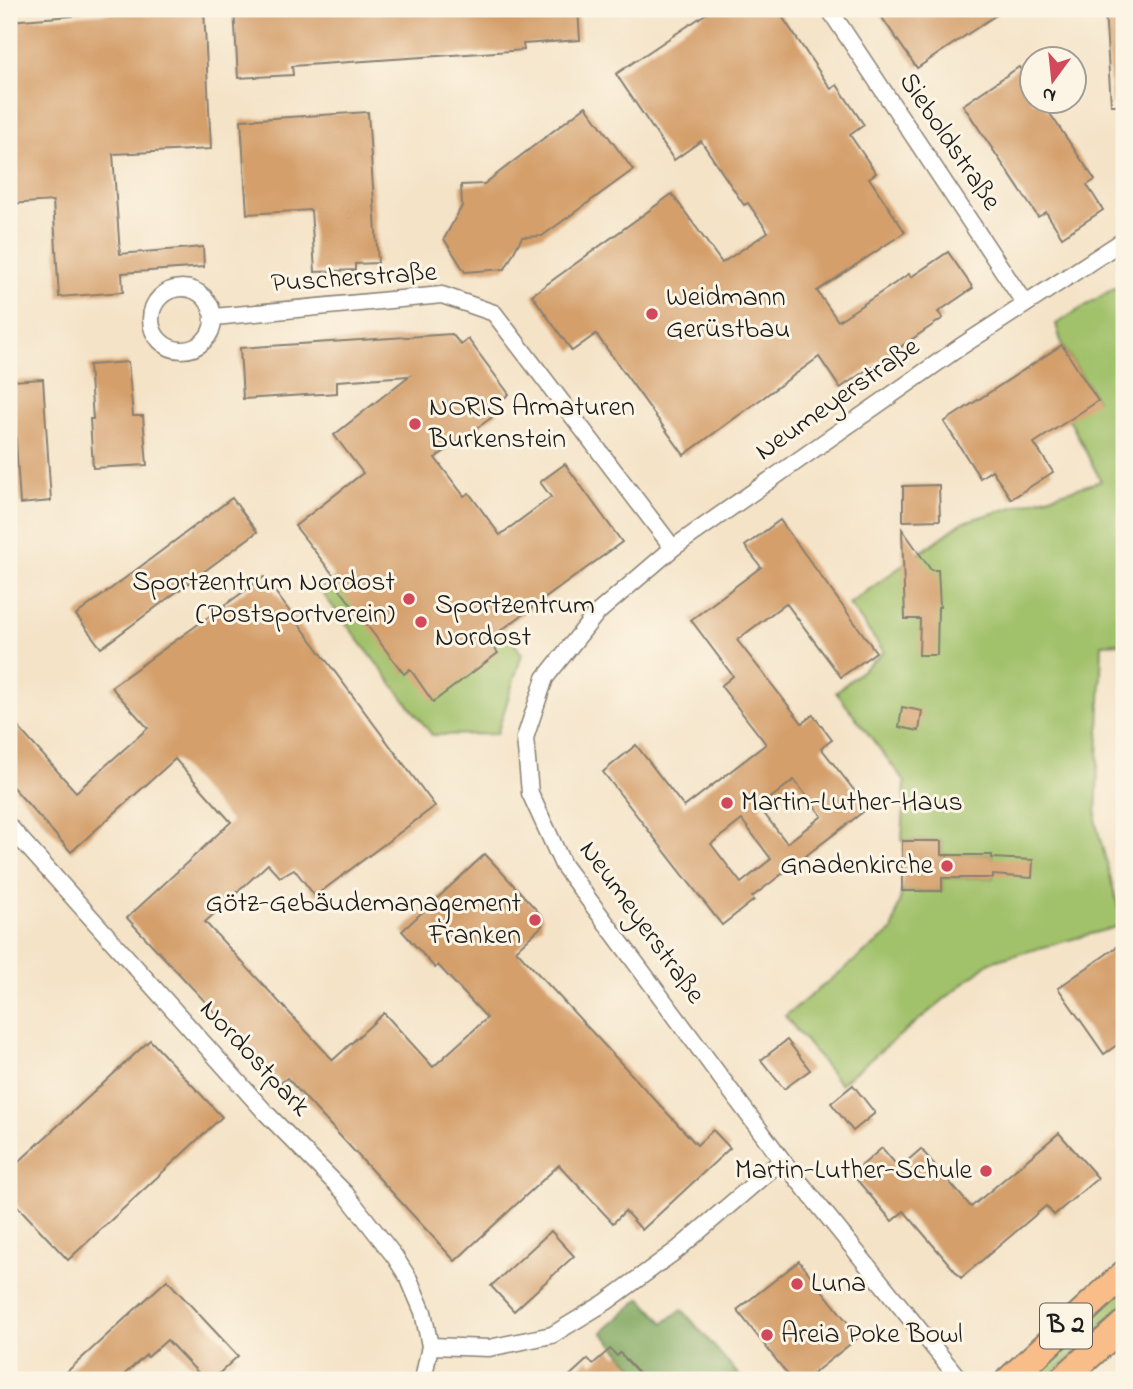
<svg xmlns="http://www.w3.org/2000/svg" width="1133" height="1389" font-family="'Indie Flower',sans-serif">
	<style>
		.green { fill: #a1c16a; stroke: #5e6e43; stroke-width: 2 }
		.forest { fill: #80a75e; stroke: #4e623d; stroke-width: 2 }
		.building { fill: #d49f6a; fill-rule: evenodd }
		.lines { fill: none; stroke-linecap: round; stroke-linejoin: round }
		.street-casing { stroke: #888072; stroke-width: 19 }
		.primary-casing { stroke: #888072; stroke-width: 30 }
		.street { stroke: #fff; stroke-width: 16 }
		.primary { stroke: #f8bd88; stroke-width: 26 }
		.poi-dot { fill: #d1495b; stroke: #fcf5e5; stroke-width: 2.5 }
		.labels { text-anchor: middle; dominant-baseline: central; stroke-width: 6; stroke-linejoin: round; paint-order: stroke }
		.shield { fill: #fcf5e5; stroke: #5f5d58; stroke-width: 2 }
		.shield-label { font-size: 26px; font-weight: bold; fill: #1c1c1c }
		.street-label { font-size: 28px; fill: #1c1c1c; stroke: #fcf5e5 }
		.poi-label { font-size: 28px; fill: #1c1c1c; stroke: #fcf5e5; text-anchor: start }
	</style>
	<rect width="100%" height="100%" fill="#fcf5e5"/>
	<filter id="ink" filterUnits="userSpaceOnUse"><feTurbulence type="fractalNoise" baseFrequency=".0143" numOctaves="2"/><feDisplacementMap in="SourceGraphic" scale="14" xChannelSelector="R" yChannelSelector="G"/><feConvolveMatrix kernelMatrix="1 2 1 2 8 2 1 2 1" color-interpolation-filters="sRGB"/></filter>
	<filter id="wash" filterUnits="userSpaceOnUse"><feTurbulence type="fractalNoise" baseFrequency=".00686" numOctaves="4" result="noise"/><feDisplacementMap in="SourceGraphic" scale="28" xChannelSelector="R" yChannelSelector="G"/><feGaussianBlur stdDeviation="1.57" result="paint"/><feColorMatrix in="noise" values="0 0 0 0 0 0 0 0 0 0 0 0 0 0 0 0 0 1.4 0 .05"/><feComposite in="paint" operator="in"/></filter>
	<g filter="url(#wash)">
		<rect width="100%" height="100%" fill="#f4e3c7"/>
		<!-- green -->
		<g class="green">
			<path d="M1124,282V643L1102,644L1096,823L1123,925L990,962L840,1084L785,1016L892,931L902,891H942V878H993L992,855H942V841H902L905,782L836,692L884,652L849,604L963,522L1101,481L1069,419L1097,400L1062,345L1056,324Z"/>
			<path d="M417,517L522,654L497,734L432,735L320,590Z"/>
			<path d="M1124,1287V1309L1046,1380L1035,1369Z"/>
		</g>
		<!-- forest -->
		<path class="forest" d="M641,1298L664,1323L682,1309L743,1380H646L602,1332Z"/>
		<g id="blocks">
			<!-- building -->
			<g class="building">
				<path d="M110,9H204L211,149L113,154L120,254L203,247L204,267L122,273L123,292L59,297L53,201L9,204V21L110,13Z"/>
				<path d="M234,9H578L580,40L523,44L524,50L292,66L293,75L238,78Z"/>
				<path d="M713,9H777L831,89L837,85L864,125L850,135L876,173L869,178L905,232L817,291L838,321L909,274L911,277L948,252L973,288L938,312L943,318L840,388L819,357L684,455L596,334L572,351L532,295L672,194L722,263L768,232L748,203L744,205L701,141L674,160L616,74Z"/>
				<path d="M876,9H1005L917,68Z"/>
				<path d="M1105,9H1124V105H1111Z"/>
				<path d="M1019,67L1032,86V102H1042L1095,180L1087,185L1103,210L1062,237L1046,212L1038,217L963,105Z"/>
				<path d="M586,106L633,170L542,236L522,237L505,269L465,272L444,239L462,206L461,185L484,184Z"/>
				<path d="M368,112L378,263L355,264V270L315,272L311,210L247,214L241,120Z"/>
				<path d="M452,334L461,345L468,339L509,394L494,406L498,413L435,458L464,496L469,493L500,535L551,497L540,482L565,464L622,542L488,640L498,653L433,702L410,669L404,674L335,583L338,581L295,526L363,473L334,435L409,376L337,381V393L243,399L240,348Z"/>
				<path d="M1062,345L1098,401L1034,443L1053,472L1011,499L992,470L980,478L944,422Z"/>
				<path d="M128,362L133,416H143L147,465L93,468L90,419H93L89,365Z"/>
				<path d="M43,379L51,501L20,504L12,381Z"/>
				<path d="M939,485L940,520L903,521V486Z"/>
				<path d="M232,498L257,532L101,648L76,615Z"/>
				<path d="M780,520L876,652L841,677L786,603L737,640L802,723L813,715L832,740L821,748L868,808L752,897L754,900L722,925L603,772L636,745L684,807L766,744L721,686L733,676L691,620L761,567L745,546ZM794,780L822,816L787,843L759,807ZM742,820L771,859L741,883L711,844Z"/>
				<path d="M902,529L931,570H938L940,607H938L937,655H919L920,619H905Z"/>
				<path d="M264,577L435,806L315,896L294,869L280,877L268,864L205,922L333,1060L384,1013L433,1067L487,1018L438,965L435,968L402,931L485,854L543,917L542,926L516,950L697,1145L713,1130L730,1148L642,1230L625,1211L613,1223L559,1165L455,1261L287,1078L281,1083L127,918L231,822L175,759L71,852L9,783V717L76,792L148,728L111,687Z"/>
				<path d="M902,707L922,711L919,731L899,727Z"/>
				<path d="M902,841H942V855H992V858L1033,860L1032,878L993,875V878H942V891H902Z"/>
				<path d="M1124,942V1040L1104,1054L1058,988Z"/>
				<path d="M150,1040L222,1117L68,1260L9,1197V1171Z"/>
				<path d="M787,1040L810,1070L784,1089L761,1060Z"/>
				<path d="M853,1085L875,1113L853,1131L831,1103Z"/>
				<path d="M1059,1133L1098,1178L1054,1215L1046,1206L961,1278L904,1211L892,1221L852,1174L882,1148L899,1168L921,1149L971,1207Z"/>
				<path d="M551,1231L574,1256L514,1311L491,1286Z"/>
				<path d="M799,1261L859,1337L805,1380H792L737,1310Z"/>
				<path d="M167,1280L238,1356L212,1380H205L167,1340L148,1357L146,1355L118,1380H58Z"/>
				<path d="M610,1349L617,1356L620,1353L645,1380H565L588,1359L593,1364Z"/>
			</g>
		</g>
	</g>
	<g filter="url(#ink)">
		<use href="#blocks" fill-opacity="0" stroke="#888072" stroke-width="2"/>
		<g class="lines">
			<!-- street casing -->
			<g class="street-casing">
				<g id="street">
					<path d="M829,9L1025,304"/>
					<circle cx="182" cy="319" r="31"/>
					<path d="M214,317L442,295L494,313L673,548"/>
					<path d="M9,826L266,1113L345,1193L395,1257L409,1279L423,1312L430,1346L423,1380"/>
					<path d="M430,1346L489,1348L552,1335L606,1302L677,1250L782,1160"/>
					<path d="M960,1380L782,1160L563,865L530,793L525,738L545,678L596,614L673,548L960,347L1124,240"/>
				</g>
			</g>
			<!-- primary casing -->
			<g class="primary-casing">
				<g id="primary">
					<path d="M1009,1380L1124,1274"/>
					<path d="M1062,1380L1124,1324"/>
				</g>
			</g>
			<!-- street -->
			<use href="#street" class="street"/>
			<!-- primary -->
			<use href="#primary" class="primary"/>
		</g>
	</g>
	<!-- markers -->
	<g class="poi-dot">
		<circle cx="652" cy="314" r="7"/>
		<circle cx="415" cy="424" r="7"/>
		<circle cx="409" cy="599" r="7"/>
		<circle cx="421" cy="622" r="7"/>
		<circle cx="727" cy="803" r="7"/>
		<circle cx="947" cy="866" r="7"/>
		<circle cx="535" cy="920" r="7"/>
		<circle cx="986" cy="1171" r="7"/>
		<circle cx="797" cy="1284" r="7"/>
		<circle cx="767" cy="1335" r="7"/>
	</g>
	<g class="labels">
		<!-- shield labels -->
		<rect class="shield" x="1040" y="1303.5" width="52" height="45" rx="5"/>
		<g class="shield-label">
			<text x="1066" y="1326">B 2</text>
		</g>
		<!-- street labels -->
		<g class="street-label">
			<text transform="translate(949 142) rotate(56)">Sieboldstraße</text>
			<text transform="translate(354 279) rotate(-4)">Puscherstraße</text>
			<text transform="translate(838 400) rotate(-35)">Neumeyerstraße</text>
			<text transform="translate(641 923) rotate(54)">Neumeyerstraße</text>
			<text transform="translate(254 1059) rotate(47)">Nordostpark</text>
		</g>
		<!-- poi labels -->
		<g class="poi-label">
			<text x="666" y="298">Weidmann<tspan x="666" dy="32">Gerüstbau</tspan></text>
			<text x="429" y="408">NORIS Armaturen<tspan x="429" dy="32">Burkenstein</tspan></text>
			<text x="395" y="583" text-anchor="end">Sportzentrum Nordost<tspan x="395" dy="32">(Postsportverein)</tspan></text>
			<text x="435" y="606">Sportzentrum<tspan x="435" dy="32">Nordost</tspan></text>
			<text x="741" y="803">Martin-Luther-Haus</text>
			<text x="933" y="866" text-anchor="end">Gnadenkirche</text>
			<text x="521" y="904" text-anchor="end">Götz-Gebäudemanagement<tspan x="521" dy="32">Franken</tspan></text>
			<text x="972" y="1171" text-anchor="end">Martin-Luther-Schule</text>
			<text x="811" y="1284">Luna</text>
			<text x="781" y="1335">Areia Poke Bowl</text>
		</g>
	</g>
	<!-- margin -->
	<rect width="1133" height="1389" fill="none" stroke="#fcf5e5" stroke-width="35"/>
	<!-- north arrow -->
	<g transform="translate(1053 80) rotate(195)"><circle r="33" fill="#fcf5e5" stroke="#a29e95" stroke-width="2"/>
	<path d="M0-5L12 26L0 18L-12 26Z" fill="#d1495b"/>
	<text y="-10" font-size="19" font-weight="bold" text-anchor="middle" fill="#1c1c1c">N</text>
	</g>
</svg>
